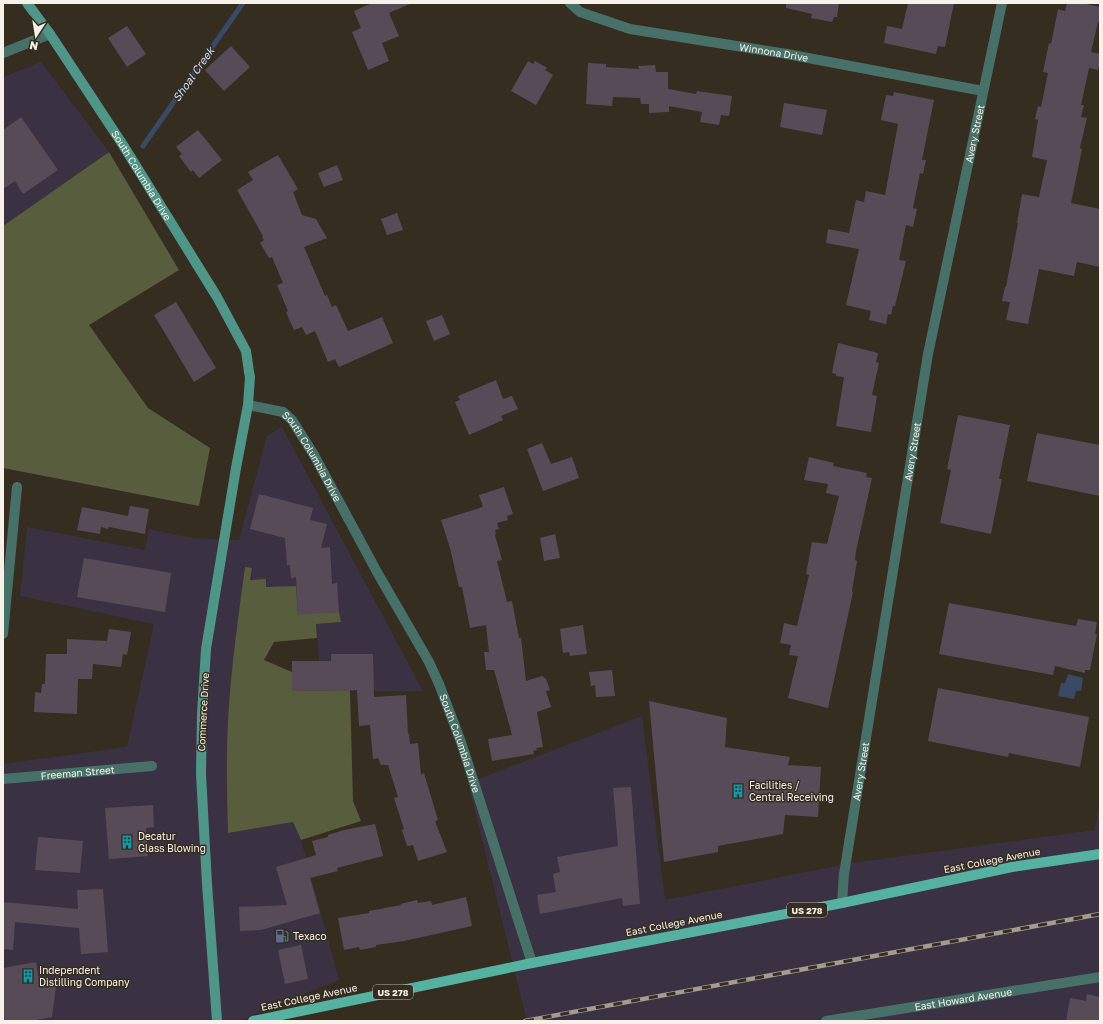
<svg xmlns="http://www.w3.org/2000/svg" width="1103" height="1024" font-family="'Golos Text',sans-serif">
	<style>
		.commercial { fill: #3a3243 }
		.forest { fill: #575d3d }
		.water { fill: #394a64 }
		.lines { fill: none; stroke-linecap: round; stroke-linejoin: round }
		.stream { stroke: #394a64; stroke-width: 5 }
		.building { fill: #584b58 }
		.minor { stroke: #477168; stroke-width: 10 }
		.tertiary { stroke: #477168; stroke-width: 10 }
		.secondary { stroke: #509688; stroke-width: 10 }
		.primary { stroke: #55b2a1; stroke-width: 10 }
		.rail-casing { stroke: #a39c92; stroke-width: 4.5 }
		.rail { stroke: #352d20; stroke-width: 3; stroke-dasharray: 9; stroke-linecap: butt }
		.labels { text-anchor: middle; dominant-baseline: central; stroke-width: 3; stroke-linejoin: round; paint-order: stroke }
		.shield { fill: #352d20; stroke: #bdb6ad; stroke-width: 1 }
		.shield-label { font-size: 9px; font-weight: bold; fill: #f7f1e9 }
		.street-label { font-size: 10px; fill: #f7f1e9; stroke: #352d20 }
		.poi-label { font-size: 10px; fill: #f7f1e9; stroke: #352d20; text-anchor: start }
		.water-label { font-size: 11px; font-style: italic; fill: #c8dcfb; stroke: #352d20 }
	</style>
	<rect width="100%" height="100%" fill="#352d20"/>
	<!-- commercial -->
	<g class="commercial">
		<path d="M41,62L109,152L3,226V77Z"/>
		<path d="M282,427L423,691H292V661H319L316,624L341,622L298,615L265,587L250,580L245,567L235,646L228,719L227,774L228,833L293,822L301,840L339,980L239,1021H3V764L127,747L154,624L20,596L27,527L145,550L149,529L192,538L239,540L267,436Z"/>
		<path d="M642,716L665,900L852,863L1095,830L1100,798V1021H527L468,783Z"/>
	</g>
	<!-- forest -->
	<g class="forest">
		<path d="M109,152L179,270L89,325L148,408L210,448L199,506L3,468V226Z"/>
		<path d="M245,567L252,568L250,580L266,579V587L296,586L298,614L339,612L341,622L316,624L317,638L274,642L264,660L292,672L293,691L350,690L353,801L361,821L301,840L293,822L228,833C227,795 226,757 228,720C231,669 238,618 245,567Z"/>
	</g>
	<!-- water -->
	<path class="water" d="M1068,674L1083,678L1081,691H1076L1074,699L1058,696L1061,683H1065Z"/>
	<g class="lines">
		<!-- stream -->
		<path class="stream" d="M143,146L243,3"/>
	</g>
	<!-- building -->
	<g class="building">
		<path d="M372,3H412L389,13L399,36L382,43L389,61L368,70L352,32L361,28L354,11Z"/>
		<path d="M786,3H839L837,17H834L832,22L811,18L812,14L786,8Z"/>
		<path d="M908,3H954L945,47L938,46L936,54L884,43L887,26L902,29Z"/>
		<path d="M1067,3H1082L1100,7V23L1098,22L1091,52L1100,54V63L1098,70L1089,68L1081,105H1084L1081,117L1087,118L1080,148L1082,149L1071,203L1100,209V267L1077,262L1074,276L1039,269L1028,324L1006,320L1010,302L1002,301L1005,287H1006L1018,223H1017L1022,194L1039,197L1047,160L1032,157L1038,120L1035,119L1038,106L1041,107L1048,73L1043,72L1049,43L1051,44L1058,9L1065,11Z"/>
		<path d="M127,26L146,54L127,67L108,38Z"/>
		<path d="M231,46L250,67L224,91L205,70Z"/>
		<path d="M528,61L533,64L535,61L547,68L545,70L553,75L536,105L511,91Z"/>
		<path d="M588,63L606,64V67L639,69L638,66L655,65L656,72H668V89L696,94L697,91L732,96L729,116L721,115L719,125L700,122L702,112L669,106V112L649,113V104H641L640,98L613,97L612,106L586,104Z"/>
		<path d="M894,92L934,100L922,160H926L923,174L920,173L913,208L917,209L913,227L906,225L899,260L906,261L895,306H893L891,315L888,314L886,324L869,320L871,311L846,305L859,249L826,243L828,229L849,233L856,200L864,202L866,191L885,195L898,124L881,120L886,95L893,96Z"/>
		<path d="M784,103L827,110L822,135L780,127Z"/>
		<path d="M21,117L58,170L23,194L15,181L3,189V130Z"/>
		<path d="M198,130L222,160L199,178L193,170L191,172L179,156L182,154L176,147Z"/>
		<path d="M278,155L298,189L293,192L302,215L316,219L327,238L304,247L325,296L327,295L332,307L336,305L348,331L382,317L393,343L339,367L335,359L328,362L315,331L306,335L302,327L294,330L286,312L288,311L277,285L283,283L272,257L269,258L260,243L264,240L262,237L263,236L237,190L253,180L248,172Z"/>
		<path d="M337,165L343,180L324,187L318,173Z"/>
		<path d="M397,213L403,230L387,235L381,219Z"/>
		<path d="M176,302L216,368L194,382L154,315Z"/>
		<path d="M442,315L450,334L434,341L426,321Z"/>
		<path d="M838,343L878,353L876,362L879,363L872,395L877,396L871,432L836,426L844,377L836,376V374L832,373Z"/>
		<path d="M496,380L503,399L512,396L518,409L501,416L503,420L469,435L455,402L460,400L458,396Z"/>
		<path d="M958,415L1010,425L999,479H1002L991,534L940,523L951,470L947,469Z"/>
		<path d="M1037,433L1100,445V496L1027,481Z"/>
		<path d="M542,443L551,464L572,457L579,478L543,491L527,449Z"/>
		<path d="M809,457L834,463L833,466L867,473L866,477L872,478L856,551L855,560L857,561L852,591L853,592L828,708L788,698L798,656L789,655L791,645L780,643L784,623L797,626L809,575L806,574L812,542L827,544L839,496L826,493L828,484L804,480Z"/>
		<path d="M504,487L513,514L507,516L508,520L497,523L499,529L495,530L496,534L495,535L502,560L497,561L507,602L512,601L519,638H521L526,681L542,676L546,679L550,690L546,691L551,707L537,712L543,747L536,748L537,750L533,751L534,754L492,761L488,739L512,735L494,670H486L484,652H489L486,625L470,628L462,587H459L450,548L441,520L483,507L479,495Z"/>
		<path d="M259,494L313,508L310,520L327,524L321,548L330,547L332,584L337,583L339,612L298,615L296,577L291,578L290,565H287L285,538L250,529Z"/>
		<path d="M130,506L149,509L145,534L109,527L108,529L101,527L100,534L77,530L82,507L128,516Z"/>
		<path d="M555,534L560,558L544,561L540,538Z"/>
		<path d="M84,558L171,573L165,612L77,597Z"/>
		<path d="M949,603L1076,626L1078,619L1097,622L1095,634H1097L1090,670H1085V673L1055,666L1053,675L939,654Z"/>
		<path d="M583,625L587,654L570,656L569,652L563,653L560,629Z"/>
		<path d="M109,629L131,632L127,655L123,654L121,667L93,664L92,679H78L77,714L34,712L35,692L41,693L42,684H45L46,654H67V639L107,641Z"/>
		<path d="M331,654H373L374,697L406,695L408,734H409L410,744L418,743L421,775L424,773L438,820L435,821L447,852L418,861L413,845L407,846L402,830L404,829L394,798L398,797L388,765H381L378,758L373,759L370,725L359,726L357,690L292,691V661H331Z"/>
		<path d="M612,670L615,696L596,697L595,685L591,686L589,672Z"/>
		<path d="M938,688L1089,717L1080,767L1009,753L1008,757L928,741Z"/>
		<path d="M649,701L727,718L725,747L790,757L788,765L821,767L818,817L785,815L783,834L718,846V852L664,862Z"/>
		<path d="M631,787L640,904L623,906L622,898L540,914L537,895L556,892L553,874L560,872L557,857L618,846L613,788Z"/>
		<path d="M153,805L154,827L146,828L148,856L109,859L105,808Z"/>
		<path d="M375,824L383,856L337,868L338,871L310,878L320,913L261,930L240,931L239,907L287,905L276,867L316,855L312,841L328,837V835L344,830Z"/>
		<path d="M38,837L83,841L80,873L35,870Z"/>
		<path d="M103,889L108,952L81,954L79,928L15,922L13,950L3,949V902L78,909L77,890Z"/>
		<path d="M466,897L472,926L404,941L376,945V947L360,950L359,947L344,950L338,918L369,913V911L401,905L400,904L417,900L418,903L431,901L432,905Z"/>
		<path d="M301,945L308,979L285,984L278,950Z"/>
		<path d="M36,962L40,988L56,986L52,1017L31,1021H3V968Z"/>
		<path d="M1087,994L1100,997V1021H1066L1070,998L1086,1001Z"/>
	</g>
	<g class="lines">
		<!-- minor -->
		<g class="minor">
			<path id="s1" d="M570,3L580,12L630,29L787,54L983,91"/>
			<path d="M3,53L50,34"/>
			<path d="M3,634L17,487"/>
			<path id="s2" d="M3,779L152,766"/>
			<path id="s3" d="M842,903L844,874L928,354L1002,3"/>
			<path id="s4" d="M826,1021L1100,977"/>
		</g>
		<!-- tertiary -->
		<path class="tertiary" id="s5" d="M248,405L283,412L292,420L314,455L377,572L429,662L439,684L461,742L532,963"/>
		<!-- secondary -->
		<path class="secondary" id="s6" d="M27,3L50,34L123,145L217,297L246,351L249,372L250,377L248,405L236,468L206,649L202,714L201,774L207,884L217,1021"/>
		<!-- primary -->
		<path class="primary" d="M253,1021L532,963L842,903L1012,867L1100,854"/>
		<!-- rail casing -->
		<g class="rail-casing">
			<path id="rail" d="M525,1021L1100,914"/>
		</g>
		<!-- rail -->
		<use href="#rail" class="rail"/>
	</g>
	<!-- icons -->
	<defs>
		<g id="building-bare" transform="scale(1.08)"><path d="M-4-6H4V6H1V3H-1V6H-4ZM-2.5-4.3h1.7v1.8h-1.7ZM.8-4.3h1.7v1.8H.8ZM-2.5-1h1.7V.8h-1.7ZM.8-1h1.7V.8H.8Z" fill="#0f9aa8" stroke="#352d20" stroke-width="2.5" paint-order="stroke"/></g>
		<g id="fuel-bare" transform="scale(1.08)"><path d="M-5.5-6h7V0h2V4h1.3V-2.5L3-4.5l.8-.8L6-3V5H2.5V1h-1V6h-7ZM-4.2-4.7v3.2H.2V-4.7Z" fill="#5c6f8a" stroke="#352d20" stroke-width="2.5" paint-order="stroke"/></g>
	</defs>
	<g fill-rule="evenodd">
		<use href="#building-bare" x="738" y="791"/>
		<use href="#building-bare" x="127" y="842"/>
		<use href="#fuel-bare" x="282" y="936"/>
		<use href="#building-bare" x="28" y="976"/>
	</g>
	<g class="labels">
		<!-- shield labels -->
		<g class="shield">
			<rect x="787" y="903" width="40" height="14" rx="3"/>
			<rect x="373" y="985" width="40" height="14" rx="3"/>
		</g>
		<g class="shield-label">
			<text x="807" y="910">US 278</text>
			<text x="393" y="992">US 278</text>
		</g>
		<!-- street labels -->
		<g class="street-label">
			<text stroke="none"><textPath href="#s1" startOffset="212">Winnona Drive</textPath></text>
			<text stroke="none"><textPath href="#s3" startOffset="781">Avery Street</textPath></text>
			<text stroke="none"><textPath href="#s6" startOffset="207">South Columbia Drive</textPath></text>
			<text stroke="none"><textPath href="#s3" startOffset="457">Avery Street</textPath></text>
			<text stroke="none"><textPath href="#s5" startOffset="89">South Columbia Drive</textPath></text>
			<text transform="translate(203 712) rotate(-87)">Commerce Drive</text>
			<text stroke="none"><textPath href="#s5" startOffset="413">South Columbia Drive</textPath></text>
			<text stroke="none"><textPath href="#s3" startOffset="133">Avery Street</textPath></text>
			<text stroke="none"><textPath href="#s2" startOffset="75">Freeman Street</textPath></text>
			<text transform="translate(992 860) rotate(-11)">East College Avenue</text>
			<text transform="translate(674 923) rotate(-11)">East College Avenue</text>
			<text transform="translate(309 997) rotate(-12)">East College Avenue</text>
			<text stroke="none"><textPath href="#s4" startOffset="139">East Howard Avenue</textPath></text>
		</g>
		<!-- poi labels -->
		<g class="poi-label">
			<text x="749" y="785">Facilities /<tspan x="749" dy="12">Central Receiving</tspan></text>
			<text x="138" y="836">Decatur<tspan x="138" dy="12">Glass Blowing</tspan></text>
			<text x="293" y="936">Texaco</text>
			<text x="39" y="970">Independent<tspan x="39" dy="12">Distilling Company</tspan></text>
		</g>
		<!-- water labels -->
		<g class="water-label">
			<text transform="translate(193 74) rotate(-55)">Shoal Creek</text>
		</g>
	</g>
	<!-- border -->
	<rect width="1103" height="1024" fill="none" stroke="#f7f1e9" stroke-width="8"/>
	<!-- north arrow -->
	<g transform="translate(36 36) rotate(192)" stroke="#352d20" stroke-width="3" paint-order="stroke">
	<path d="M0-3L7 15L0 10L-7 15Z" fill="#f7f1e9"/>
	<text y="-6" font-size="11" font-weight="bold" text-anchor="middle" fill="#f7f1e9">N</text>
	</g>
</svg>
